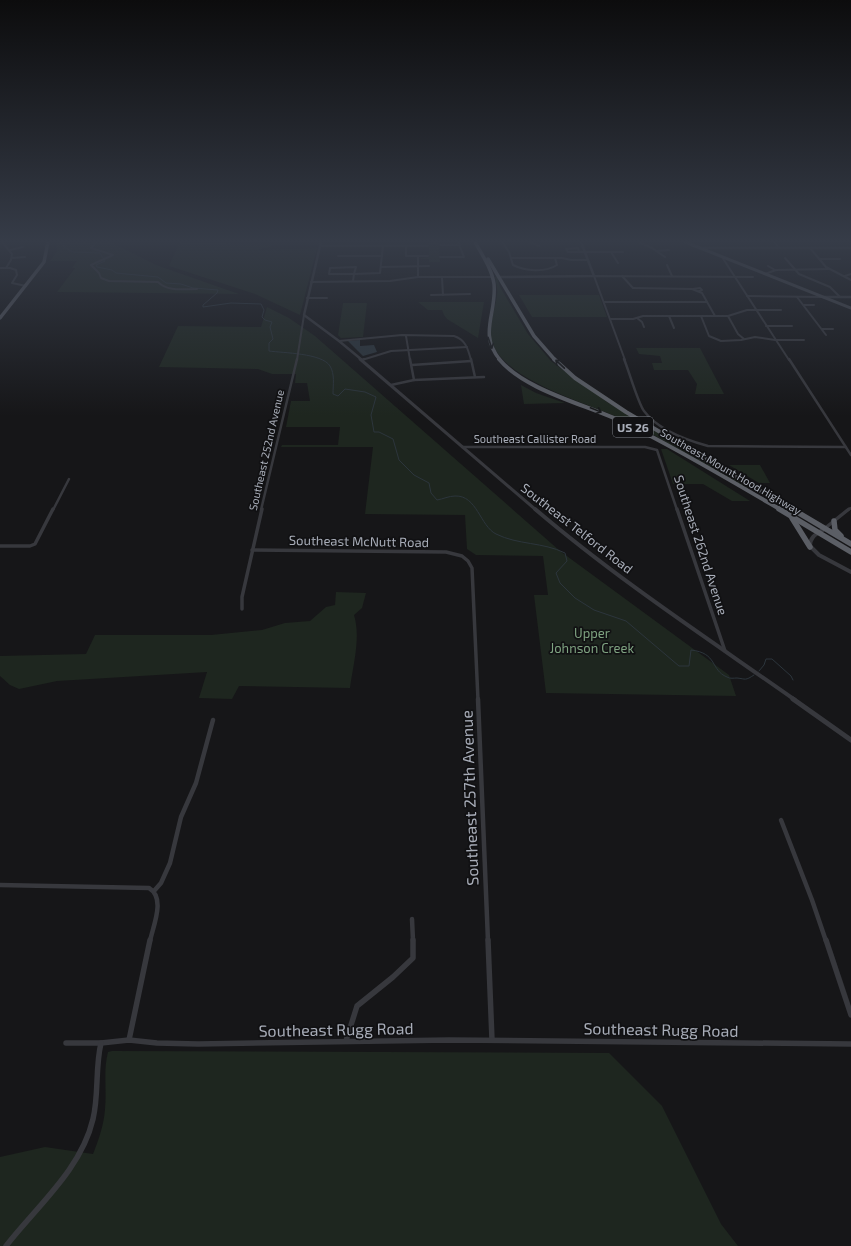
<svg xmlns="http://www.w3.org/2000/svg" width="851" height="1246" font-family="'Exo 2',sans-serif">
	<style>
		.green { fill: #1e261f }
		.water { fill: #2c353c }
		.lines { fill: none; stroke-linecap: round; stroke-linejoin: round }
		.stream { stroke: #2c353c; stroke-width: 1 }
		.minor-far4 { stroke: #37383d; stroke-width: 2 }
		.minor-far3 { stroke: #37383d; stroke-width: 2.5 }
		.minor-far2 { stroke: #37383d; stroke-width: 3.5 }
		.minor-far1 { stroke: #37383d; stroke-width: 4.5 }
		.minor { stroke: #37383d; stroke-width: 5.5 }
		.tertiary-far3 { stroke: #37383d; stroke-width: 2.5 }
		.tertiary-far2 { stroke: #37383d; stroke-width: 3 }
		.tertiary-far1 { stroke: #37383d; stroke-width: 4 }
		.tertiary { stroke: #37383d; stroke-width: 5 }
		.secondary { stroke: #45474d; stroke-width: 3 }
		.primary { stroke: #53555c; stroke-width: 3.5 }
		.trunk-far2 { stroke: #5b5e65; stroke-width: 3.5 }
		.trunk-far1 { stroke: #5b5e65; stroke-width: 4 }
		.trunk { stroke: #5b5e65; stroke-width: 5.5 }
		.oneway { stroke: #18191b }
		.labels { text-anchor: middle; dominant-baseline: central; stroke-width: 3.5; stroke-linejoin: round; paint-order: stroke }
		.far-street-label { font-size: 11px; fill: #a8adb8; stroke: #111113 }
		.shield { fill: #111113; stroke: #7b7e86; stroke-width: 1 }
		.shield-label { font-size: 12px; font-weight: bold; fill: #a8adb8 }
		.street-label { font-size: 13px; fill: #a8adb8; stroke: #111113 }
		.park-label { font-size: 13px; fill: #7fa381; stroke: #111113 }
		.near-street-label { font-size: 16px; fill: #a8adb8; stroke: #111113 }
	</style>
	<rect width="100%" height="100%" fill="#161618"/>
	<!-- green -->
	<g class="green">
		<path d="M56,242H111L156,265L239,294L57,292L75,268H72L77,261H50L57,251Z"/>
		<path d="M180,242C211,242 241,245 272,244V246L258,250L317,248L300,315L255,294L169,266Z"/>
		<path d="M429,242H439L440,262H429V259H419L429,257Z"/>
		<path d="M495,277H497L500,287L528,334L551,361L607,402L748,486L747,488C709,466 671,444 633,424C595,405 510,384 493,345C486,330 495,311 497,295C498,289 496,282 495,277Z"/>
		<path d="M519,295H599L607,317H532Z"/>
		<path d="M418,302H484L478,338L447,319L444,315L442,310H428Z"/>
		<path d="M343,303H367L363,337L341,338L338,335Z"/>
		<path d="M267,307L289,318L315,336L560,551L729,675L736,696L546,693L534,595H548L543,556L476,555L467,549L465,515L365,514L373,447H281L282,445H338L340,427H286L291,401H310L307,383H295L296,374H272L258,369L159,367L178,326L261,327Z"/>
		<path d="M636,348H700L724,394H695L697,384L688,370H654L652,363H662L660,356L639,354Z"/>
		<path d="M521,385L536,393L565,403L524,404Z"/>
		<path d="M661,449H667L750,501H732L703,484H673Z"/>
		<path d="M729,465H760L770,483H759Z"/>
		<path d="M336,592L366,593L362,608L354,615C361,638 353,665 350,688L239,686L232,699L199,698L207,672L57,681L19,689L10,685L0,676V656L86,654L95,635H211L262,630L285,623L310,621L326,607L335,605Z"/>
		<path d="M112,1051L609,1053L662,1106L721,1224L738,1246H0V1157L45,1147L93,1154C99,1139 104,1124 105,1109C107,1089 103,1071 108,1052Z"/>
	</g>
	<!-- water -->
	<path class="water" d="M360,340V346L374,345L377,352L363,356L348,341Z"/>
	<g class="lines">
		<!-- stream -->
		<g class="stream">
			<path d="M63,242L64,247L73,252L100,253L105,261L96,265L97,267L112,270L116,273L158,277L166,283L181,284L193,288L218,290L217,293L203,305V307L231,303L261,304L264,310L262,317L265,320L272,322L270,327L273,339L269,343V351C283,353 322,353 330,366C335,374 333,385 333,394L338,396L345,389L365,392L376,397L371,415L374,432H379L393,439L399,460L414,475L429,483L431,493L437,500C443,499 449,496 455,496C477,495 480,526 496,534C518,545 543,542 565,553L567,561L556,573L560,583L575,598L594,610L626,621L679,666H689L691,650C718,653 710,670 727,677C730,679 734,678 737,678C746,679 745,681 754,675"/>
			<path d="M759,671L764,665L766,659H772L791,676L793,680"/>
		</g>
		<!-- minor-far4 -->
		<g class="minor-far4">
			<path d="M2,242L12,254L11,260L6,268"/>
			<path d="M96,242L91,248L113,255L91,265L99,273L101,278L109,281L158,282C168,292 183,289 197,289"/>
			<path d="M502,242L509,252L513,265C525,271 545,273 557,265L555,258"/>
			<path d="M531,242L539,246"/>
			<path d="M639,242L652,248L665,257"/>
			<path d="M774,242L779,248"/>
			<path d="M440,245H460"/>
			<path d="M320,246H428"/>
			<path d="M406,246V256H428"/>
			<path d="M578,248L579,252H568L566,249Z"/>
			<path d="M810,248L826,267L851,280"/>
			<path d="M10,250L23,247"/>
			<path d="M656,251L669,250"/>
			<path d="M579,252H623"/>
			<path d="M611,252L618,263"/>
			<path d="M338,256H382"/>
			<path d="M418,256V277"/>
			<path d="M440,257H464L458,242"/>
			<path d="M722,257L789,360"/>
			<path d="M12,258L25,257"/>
			<path d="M511,258H562L571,260H588"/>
			<path d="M785,258L799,274L830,287L840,297"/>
			<path d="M819,259H840"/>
			<path d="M667,265L672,276"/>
			<path d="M768,266L775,270"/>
			<path d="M356,267L354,274H329L330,268Z"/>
			<path d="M381,267L429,266"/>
			<path d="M0,268H10L16,270L17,275L12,283L26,286"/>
			<path d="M354,274L380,273L383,246"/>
			<path d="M765,274L776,270L829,269"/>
			<path d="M622,276L633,288"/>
			<path d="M845,276L851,274"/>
			<path d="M442,278L443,295"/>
			<path d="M353,281L354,274"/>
			<path d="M311,282L390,281L418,277H493"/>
			<path d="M633,288L692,289L702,293L715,316"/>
			<path d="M693,289L700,288L702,290L699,291"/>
			<path d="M431,295L470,294"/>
			<path d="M747,296L822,297"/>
			<path d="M797,297L826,335"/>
			<path d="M307,298H327"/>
			<path d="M604,302H707"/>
			<path d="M804,305H814"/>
			<path d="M669,316L674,328"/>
			<path d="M701,316L709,336L721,341L741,340L755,337L775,340H804"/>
			<path d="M728,316L738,334L744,339"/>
			<path d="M637,318L642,322L644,327"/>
			<path d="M610,319H633L643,316H728L747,310H781"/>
			<path d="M766,326H792"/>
			<path d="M822,329H833"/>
			<path d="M406,336L410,360"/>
			<path d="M339,341L402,335L454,336C466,340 468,349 471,360"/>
			<path d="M297,360L304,315"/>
			<path d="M362,360L391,351L467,347"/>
			<path d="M625,360L594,276L753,277"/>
		</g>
		<!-- minor-far3 -->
		<g class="minor-far3">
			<path d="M410,359L414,380"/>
			<path d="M471,359L475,377"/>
			<path d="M624,359C629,371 638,403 644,411C658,430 686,440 708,446L846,447"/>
			<path d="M789,359L851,455"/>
			<path d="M362,360L364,359"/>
			<path d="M412,365L471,361"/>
			<path d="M391,385L414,380L484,377"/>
			<path d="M462,447H645L657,450L677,510"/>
			<path d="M53,510L69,479"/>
			<path d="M261,510L297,359"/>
			<path d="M848,510L851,508"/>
		</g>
		<!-- minor-far2 -->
		<g class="minor-far2">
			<path d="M677,509L725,651"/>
			<path d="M824,529L849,509"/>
			<path d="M0,546H30L35,544L53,509"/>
			<path d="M252,550L446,552L462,556L468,561L472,568L478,700"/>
			<path d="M242,609V597L262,509"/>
		</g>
		<!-- minor-far1 -->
		<g class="minor-far1">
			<path d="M478,699L488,941"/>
			<path d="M781,820L812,900L826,941"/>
			<path d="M0,885L149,888C166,898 153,926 150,941"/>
			<path d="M154,891L161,883L170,863L181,817L196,783L213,720"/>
			<path d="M412,919L413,941"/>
		</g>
		<!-- minor -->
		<g class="minor">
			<path d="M488,940L492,1040"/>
			<path d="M826,940L851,1015"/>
			<path d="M129,1040L150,940"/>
			<path d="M346,1041L357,1006L393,977L413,958V940"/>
			<path d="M66,1043H101L129,1040L157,1043L198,1044L449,1040L851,1044"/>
			<path d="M6,1246C37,1206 81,1170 93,1119C99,1094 95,1068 101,1043"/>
		</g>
		<!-- tertiary-far3 -->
		<g class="tertiary-far3">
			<path d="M321,242L304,315L339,341L362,360"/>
			<path d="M699,248H851"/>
			<path d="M499,277L594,276L581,242"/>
			<path d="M823,297H851"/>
		</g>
		<!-- tertiary-far2 -->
		<path class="tertiary-far2" d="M360,359L536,510"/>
		<!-- tertiary-far1 -->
		<g class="tertiary-far1">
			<path d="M535,509C617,579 707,638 795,700"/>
			<path d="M824,529C817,534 810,536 810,546L819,555L851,572"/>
		</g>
		<!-- tertiary -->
		<path class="tertiary" d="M793,699L851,740"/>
		<!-- secondary -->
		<path class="secondary" d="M685,242L851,308"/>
		<!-- primary -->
		<path class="primary" d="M0,318L44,262L48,242"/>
		<!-- trunk-far2 -->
		<g class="trunk-far2">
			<path d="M475,242C482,255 492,269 494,284C497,314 478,333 500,360"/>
			<path d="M488,259L534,336L555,360"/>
		</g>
		<!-- trunk-far1 -->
		<g class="trunk-far1">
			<path d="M499,359C525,391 588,405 625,423C678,449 730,480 781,510"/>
			<path d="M554,359L575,378L626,412L793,510"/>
		</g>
		<!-- trunk -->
		<g class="trunk">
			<path d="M779,509L851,552"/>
			<path d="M792,509L851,544"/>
			<path d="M792,518L810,547"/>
			<path d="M834,521L835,530L841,536"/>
		</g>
	</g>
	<!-- one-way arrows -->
	<defs><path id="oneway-shaft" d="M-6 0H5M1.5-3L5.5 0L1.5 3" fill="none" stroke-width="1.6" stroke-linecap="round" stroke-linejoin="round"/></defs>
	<g class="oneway">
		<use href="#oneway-shaft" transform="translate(490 343) rotate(71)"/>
		<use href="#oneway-shaft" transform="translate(560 364) rotate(-137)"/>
		<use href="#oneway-shaft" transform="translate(596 410) rotate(22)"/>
	</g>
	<!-- sky -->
	<linearGradient id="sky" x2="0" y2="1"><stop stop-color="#0c0c0d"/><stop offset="0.58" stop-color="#363c48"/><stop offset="1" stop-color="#363c48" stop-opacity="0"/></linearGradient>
	<rect width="851" height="416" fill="url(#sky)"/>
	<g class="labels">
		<!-- far-street labels -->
		<g class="far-street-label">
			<text x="535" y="438">Southeast Callister Road</text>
			<text transform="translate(266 450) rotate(-77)">Southeast 252nd Avenue</text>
			<text transform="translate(731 471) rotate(30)">Southeast Mount Hood Highway</text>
		</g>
		<!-- shield labels -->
		<rect class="shield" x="613" y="417" width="40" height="20" rx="3"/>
		<g class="shield-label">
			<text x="633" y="427">US 26</text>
		</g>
		<!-- street labels -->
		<g class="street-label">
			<text transform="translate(577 528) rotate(38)">Southeast Telford Road</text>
			<text transform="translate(359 541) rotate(1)">Southeast McNutt Road</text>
			<text transform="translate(701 545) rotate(72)">Southeast 262nd Avenue</text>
		</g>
		<!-- park labels -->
		<g class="park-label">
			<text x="592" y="633">Upper<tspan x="592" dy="15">Johnson Creek</tspan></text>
		</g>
		<!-- near-street labels -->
		<g class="near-street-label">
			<text transform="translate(469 798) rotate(-92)">Southeast 257th Avenue</text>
			<text transform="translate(336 1029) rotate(-1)">Southeast Rugg Road</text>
			<text transform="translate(661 1029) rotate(1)">Southeast Rugg Road</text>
		</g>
	</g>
</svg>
